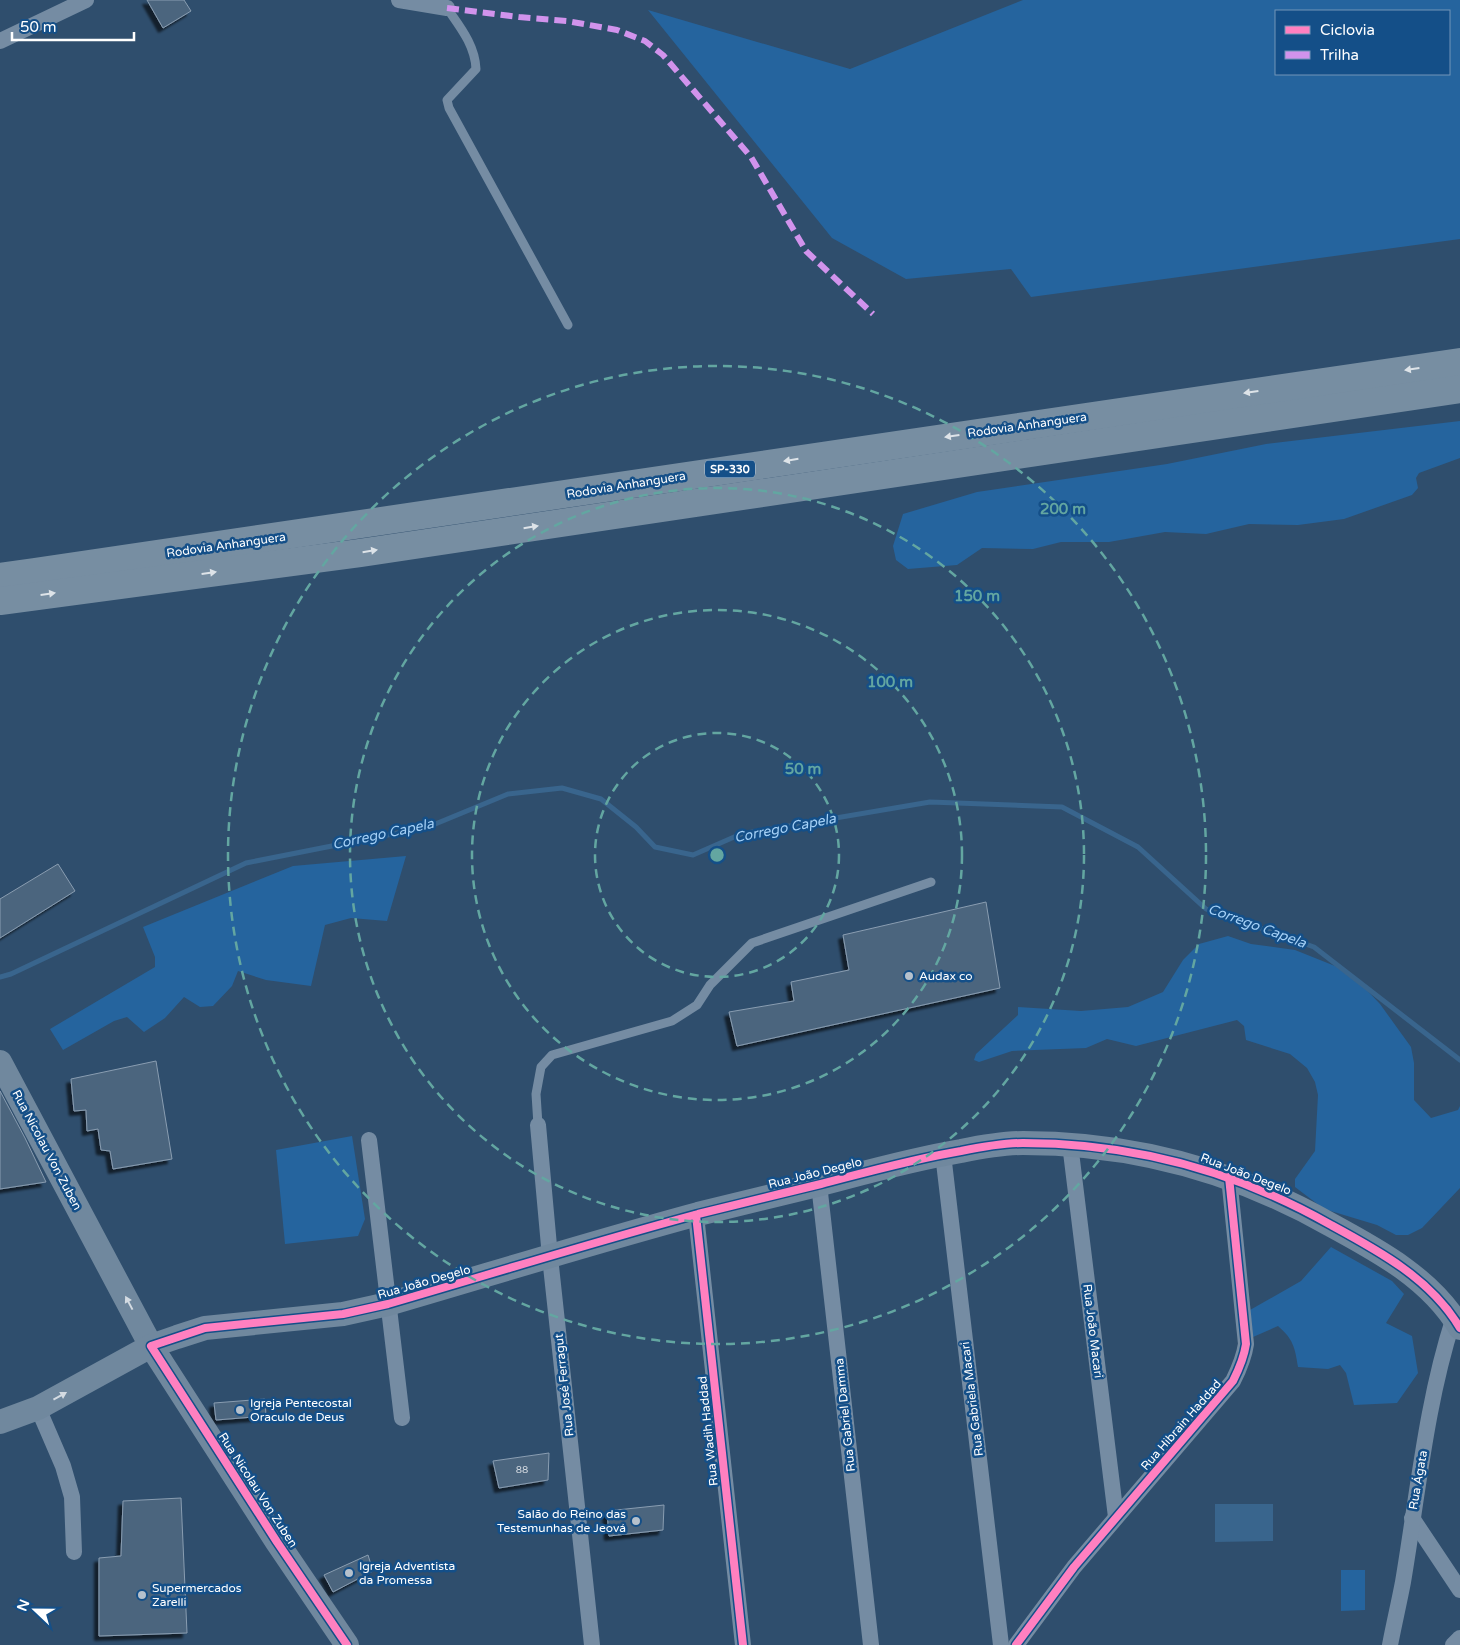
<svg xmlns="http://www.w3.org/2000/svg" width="1460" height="1645" font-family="'Varela Round',sans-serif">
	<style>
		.green { fill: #25649e; fill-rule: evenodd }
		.water { fill: #39658d }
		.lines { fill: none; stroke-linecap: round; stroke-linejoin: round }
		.stream { stroke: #39658d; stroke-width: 5 }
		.building { fill: #4c657e; stroke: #899db1; filter: url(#shadow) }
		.lane { stroke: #758ca3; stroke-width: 9 }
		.street { stroke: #758ca3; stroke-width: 16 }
		.secondary { stroke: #70889e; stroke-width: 24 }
		.highway { stroke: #778ea2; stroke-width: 28 }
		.quiet { stroke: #d193ec; stroke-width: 6; stroke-dasharray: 12 6; stroke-linecap: butt }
		.cycleway-casing { stroke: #144f88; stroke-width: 11 }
		.cycleway { stroke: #ff80c0; stroke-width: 8 }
		.oneway { fill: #dde3e8 }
		.oneway2 { fill: #d4dbe2 }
		.ring { fill: none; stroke: #63a6a1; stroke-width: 2.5; stroke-dasharray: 9 6 }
		.poi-dot { fill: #b6c1cc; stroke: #144f88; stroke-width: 2 }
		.labels { text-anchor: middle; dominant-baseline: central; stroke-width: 5; stroke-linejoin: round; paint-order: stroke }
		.number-label { font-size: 10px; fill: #d2d8df }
		.shield { fill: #144f88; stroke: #b8cadb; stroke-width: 1 }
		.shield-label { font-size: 11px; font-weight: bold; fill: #fff }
		.street-label { font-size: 12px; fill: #fff; stroke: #144f88 }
		.poi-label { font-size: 12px; fill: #fff; stroke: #144f88; text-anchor: start }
		.water-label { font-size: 14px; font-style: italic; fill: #a5d1f7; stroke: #144f88 }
		.centre { fill: #63a6a1; stroke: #144f88; stroke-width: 2.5 }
		.ring-label { font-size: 15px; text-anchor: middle; font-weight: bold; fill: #63a6a1; stroke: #144f88; stroke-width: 5; stroke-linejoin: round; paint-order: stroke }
	</style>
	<defs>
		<filter id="shadow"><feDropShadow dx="-4.5" dy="4.5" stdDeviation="1" flood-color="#0009"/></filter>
	</defs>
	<rect width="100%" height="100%" fill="#2f4e6d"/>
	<!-- green -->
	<g class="green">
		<path d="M1023,0H1460V239L1031,297L1011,269L906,279L832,238L648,10L850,69ZM1276,11H1449V74H1276Z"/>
		<path d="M1460,421V458L1419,473L1416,478L1418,488L1412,495L1344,519L1298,525L1249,524L1206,534L1165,532L1109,542H1061L1033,549L982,548L957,565L908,569L896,560L893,546L903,514L977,492L1167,464L1266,444Z"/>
		<path d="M406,856L387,921L351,918L325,925L311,986L266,980L238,971L232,986L213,1006L200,1007L184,997L165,1018L144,1032L127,1017L114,1021L63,1050L50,1029L155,967V957L143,927L293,866Z"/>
		<path d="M1228,936L1251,944L1295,950L1335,966L1359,982L1380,1004L1411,1047L1414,1063V1100L1431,1118L1458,1110L1460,1106V1188L1422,1228L1408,1235H1396L1377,1225L1324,1209L1295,1187V1179L1315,1151L1318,1095L1315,1082L1307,1068L1290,1054L1246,1040L1244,1026L1237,1020L1136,1046L1107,1039L1086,1048L1012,1051L979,1062L974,1060L976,1054L1018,1015V1007L1081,1011L1128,1007L1163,992L1183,960L1199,944Z"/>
		<path d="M352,1136L365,1219L358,1236L285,1244L276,1150Z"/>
		<path d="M1331,1247L1392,1281L1404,1294L1386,1323L1412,1336L1418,1373L1397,1403L1354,1405L1346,1373L1340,1365L1328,1369L1298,1367C1295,1347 1293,1339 1278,1326L1253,1337L1250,1310L1301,1281Z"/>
		<path d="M1341,1570H1365V1610L1341,1611Z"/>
	</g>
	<!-- water -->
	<path class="water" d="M1215,1504H1273V1541L1215,1542Z"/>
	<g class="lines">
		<!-- stream -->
		<path class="stream" d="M0,977L11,974L246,863L428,827L508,794L562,788L601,799L636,827L655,847L693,855L741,834L930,802L1062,807L1138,847L1206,909L1314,947L1460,1060"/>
	</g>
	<!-- building -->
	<g class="building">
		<path d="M147,0H184L191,11L163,28Z"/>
		<path d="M58,864L75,891L0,938V899Z"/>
		<path d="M986,902L1000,988L737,1046L729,1012L794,1001L791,982L849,970L843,935Z"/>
		<path d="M156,1061L172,1159L113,1169L110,1151L101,1150L98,1129L87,1131L86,1110L74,1111L71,1079Z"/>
		<path d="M0,1091L25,1138L46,1182L0,1189Z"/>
		<path d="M265,1399L266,1416L216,1420L214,1403Z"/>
		<path d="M549,1453L548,1480L499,1488L493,1461Z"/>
		<path d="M181,1498L187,1633L99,1636V1558L121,1556L123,1501Z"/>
		<path d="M664,1505L663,1530L609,1536L607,1511Z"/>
		<path d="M368,1555L373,1571L333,1592L324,1575Z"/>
	</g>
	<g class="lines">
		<!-- lane -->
		<g class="lane">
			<path d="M447,8C460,27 475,45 476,69L447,100L449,108L568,325"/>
			<path d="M538,1125L536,1094L541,1067L552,1055L672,1021L697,1005L710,985L752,943L931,882"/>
		</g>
		<!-- street -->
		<g class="street">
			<path d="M399,0L447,8"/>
			<path d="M0,41L86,0"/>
			<path d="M538,1125L550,1257L592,1645"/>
			<path d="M369,1140L402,1418"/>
			<path d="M1070,1144L1116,1517"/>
			<path d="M943,1154L1001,1645"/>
			<path d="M819,1184L871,1645"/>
			<path d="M696,1215L743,1645"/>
			<path d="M38,1408L63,1466L72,1497L74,1552"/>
			<path d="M1412,1518L1460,1590"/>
			<path d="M1016,1645L1074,1567L1233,1381C1239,1369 1244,1358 1246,1344L1229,1177"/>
			<path d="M1390,1645C1394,1624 1399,1603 1403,1582C1418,1493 1426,1403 1454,1317"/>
			<path d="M1453,1645L1460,1638"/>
		</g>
		<!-- secondary -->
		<g class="secondary">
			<path d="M0,1062L151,1346L277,1542L347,1645"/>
			<path d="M0,1422L38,1408L151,1346L177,1337L205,1328L343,1314L388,1304C491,1274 594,1242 698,1214C738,1204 780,1194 821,1184C867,1172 913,1159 961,1151C981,1147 1002,1143 1023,1143C1133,1143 1236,1171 1331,1225C1379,1251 1431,1279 1460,1328"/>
		</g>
		<!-- highway -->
		<g class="highway">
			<path d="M0,577C487,508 973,432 1460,362"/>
			<path d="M0,601L360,553L1460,389"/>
		</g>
		<!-- quiet -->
		<path class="quiet" d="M447,8L519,17L567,21L617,30L645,41L663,55L751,157L806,251L873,314"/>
		<!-- cycleway casing -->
		<g class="cycleway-casing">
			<g id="cycleway">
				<path d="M696,1215L743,1645"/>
				<path d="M347,1645L277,1542L151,1346L205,1328L343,1314L388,1304C491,1274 594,1242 698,1214C738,1204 780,1194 821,1184C867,1172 913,1159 961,1151C981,1147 1002,1143 1023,1143C1133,1143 1236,1171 1331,1225C1379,1251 1431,1279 1460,1328"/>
				<path d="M1016,1645L1074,1567L1233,1381C1239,1369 1244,1358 1246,1344L1229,1177"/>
			</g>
		</g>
		<!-- cycleway -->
		<use href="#cycleway" class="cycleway"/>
	</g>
	<!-- one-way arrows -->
	<defs><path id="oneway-solid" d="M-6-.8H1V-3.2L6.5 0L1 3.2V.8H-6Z" transform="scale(1.25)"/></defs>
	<g class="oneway">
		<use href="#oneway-solid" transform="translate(1412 369) rotate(172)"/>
		<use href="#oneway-solid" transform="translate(1251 392) rotate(172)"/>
		<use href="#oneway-solid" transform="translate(952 436) rotate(172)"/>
		<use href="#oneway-solid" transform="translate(791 460) rotate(171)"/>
		<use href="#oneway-solid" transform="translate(531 527) rotate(-9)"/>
		<use href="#oneway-solid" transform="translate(370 551) rotate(-9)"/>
		<use href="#oneway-solid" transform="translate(209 573) rotate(-8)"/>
		<use href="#oneway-solid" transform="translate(48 594) rotate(-8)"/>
	</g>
	<g class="oneway2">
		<use href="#oneway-solid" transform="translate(129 1303) rotate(-118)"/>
		<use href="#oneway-solid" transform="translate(60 1396) rotate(-29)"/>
	</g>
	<!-- distance rings -->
	<g class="ring">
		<circle cx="717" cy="855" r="122"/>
		<circle cx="717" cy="855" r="245"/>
		<circle cx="717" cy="855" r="367"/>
		<circle cx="717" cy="855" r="489"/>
	</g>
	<!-- markers -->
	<g class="poi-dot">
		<circle cx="909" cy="976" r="5"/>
		<circle cx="240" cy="1410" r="5"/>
		<circle cx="636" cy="1521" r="5"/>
		<circle cx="349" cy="1573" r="5"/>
		<circle cx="142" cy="1595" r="5"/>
	</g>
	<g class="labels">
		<!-- number labels -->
		<g class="number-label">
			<text x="522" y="1470">88</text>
		</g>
		<!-- shield labels -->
		<rect class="shield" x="705" y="460.5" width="50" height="17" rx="4"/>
		<g class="shield-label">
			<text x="730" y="469">SP-330</text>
		</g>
		<!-- street labels -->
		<g class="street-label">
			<text transform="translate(1027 425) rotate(-8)">Rodovia Anhanguera</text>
			<text transform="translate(626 485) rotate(-9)">Rodovia Anhanguera</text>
			<text transform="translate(226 545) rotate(-8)">Rodovia Anhanguera</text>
			<text transform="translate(47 1150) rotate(62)">Rua Nicolau Von Zuben</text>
			<text transform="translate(815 1173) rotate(-14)">Rua João Degelo</text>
			<text transform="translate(1246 1174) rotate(21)">Rua João Degelo</text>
			<text transform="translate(424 1282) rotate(-16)">Rua João Degelo</text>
			<text transform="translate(1093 1331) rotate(83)">Rua João Macari</text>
			<text transform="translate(564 1385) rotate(-96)">Rua José Ferragut</text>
			<text transform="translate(972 1399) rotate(-97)">Rua Gabriela Macari</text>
			<text transform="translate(845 1415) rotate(-96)">Rua Gabriel Damma</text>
			<text transform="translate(1181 1425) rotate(-49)">Rua Hibrain Haddad</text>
			<text transform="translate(708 1431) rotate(-96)">Rua Wadih Haddad</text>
			<text transform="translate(1418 1480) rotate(-80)">Rua Ágata</text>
			<text transform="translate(258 1490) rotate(57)">Rua Nicolau Von Zuben</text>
		</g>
		<!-- poi labels -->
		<g class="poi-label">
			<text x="919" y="976">Audax co</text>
			<text x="250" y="1403">Igreja Pentecostal<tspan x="250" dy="14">Oraculo de Deus</tspan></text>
			<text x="626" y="1514" text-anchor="end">Salão do Reino das<tspan x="626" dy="14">Testemunhas de Jeová</tspan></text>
			<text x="359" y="1566">Igreja Adventista<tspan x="359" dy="14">da Promessa</tspan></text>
			<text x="152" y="1588">Supermercados<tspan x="152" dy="14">Zarelli</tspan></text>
		</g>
		<!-- water labels -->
		<g class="water-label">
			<text transform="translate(785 828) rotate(-11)">Corrego Capela</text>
			<text transform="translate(383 834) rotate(-12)">Corrego Capela</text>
			<text transform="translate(1257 926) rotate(20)">Corrego Capela</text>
		</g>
	</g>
	<circle cx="717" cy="855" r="8" class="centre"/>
	<g class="ring-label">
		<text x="1063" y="514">200 m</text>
		<text x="977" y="601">150 m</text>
		<text x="890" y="687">100 m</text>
		<text x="803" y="774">50 m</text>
	</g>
	<!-- legend -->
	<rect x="1275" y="10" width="175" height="65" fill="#144f88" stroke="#7295b8"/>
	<rect x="1285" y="26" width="25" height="8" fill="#ff80c0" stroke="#7295b8"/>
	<text x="1320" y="35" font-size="15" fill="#ffffff">Ciclovia</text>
	<rect x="1285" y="51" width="25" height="8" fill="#d193ec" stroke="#7295b8"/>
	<text x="1320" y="60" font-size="15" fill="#ffffff">Trilha</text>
	<!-- north arrow -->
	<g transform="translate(35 1610) rotate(292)" stroke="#144f88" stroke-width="4" paint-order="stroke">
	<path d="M0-4L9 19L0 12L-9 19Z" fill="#ffffff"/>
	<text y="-8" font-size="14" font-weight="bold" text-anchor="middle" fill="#ffffff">N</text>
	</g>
	<!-- scale -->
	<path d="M12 32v8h122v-8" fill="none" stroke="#ffffff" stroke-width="2.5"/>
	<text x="20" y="32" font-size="15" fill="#ffffff" stroke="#144f88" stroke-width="4" paint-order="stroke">50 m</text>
</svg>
